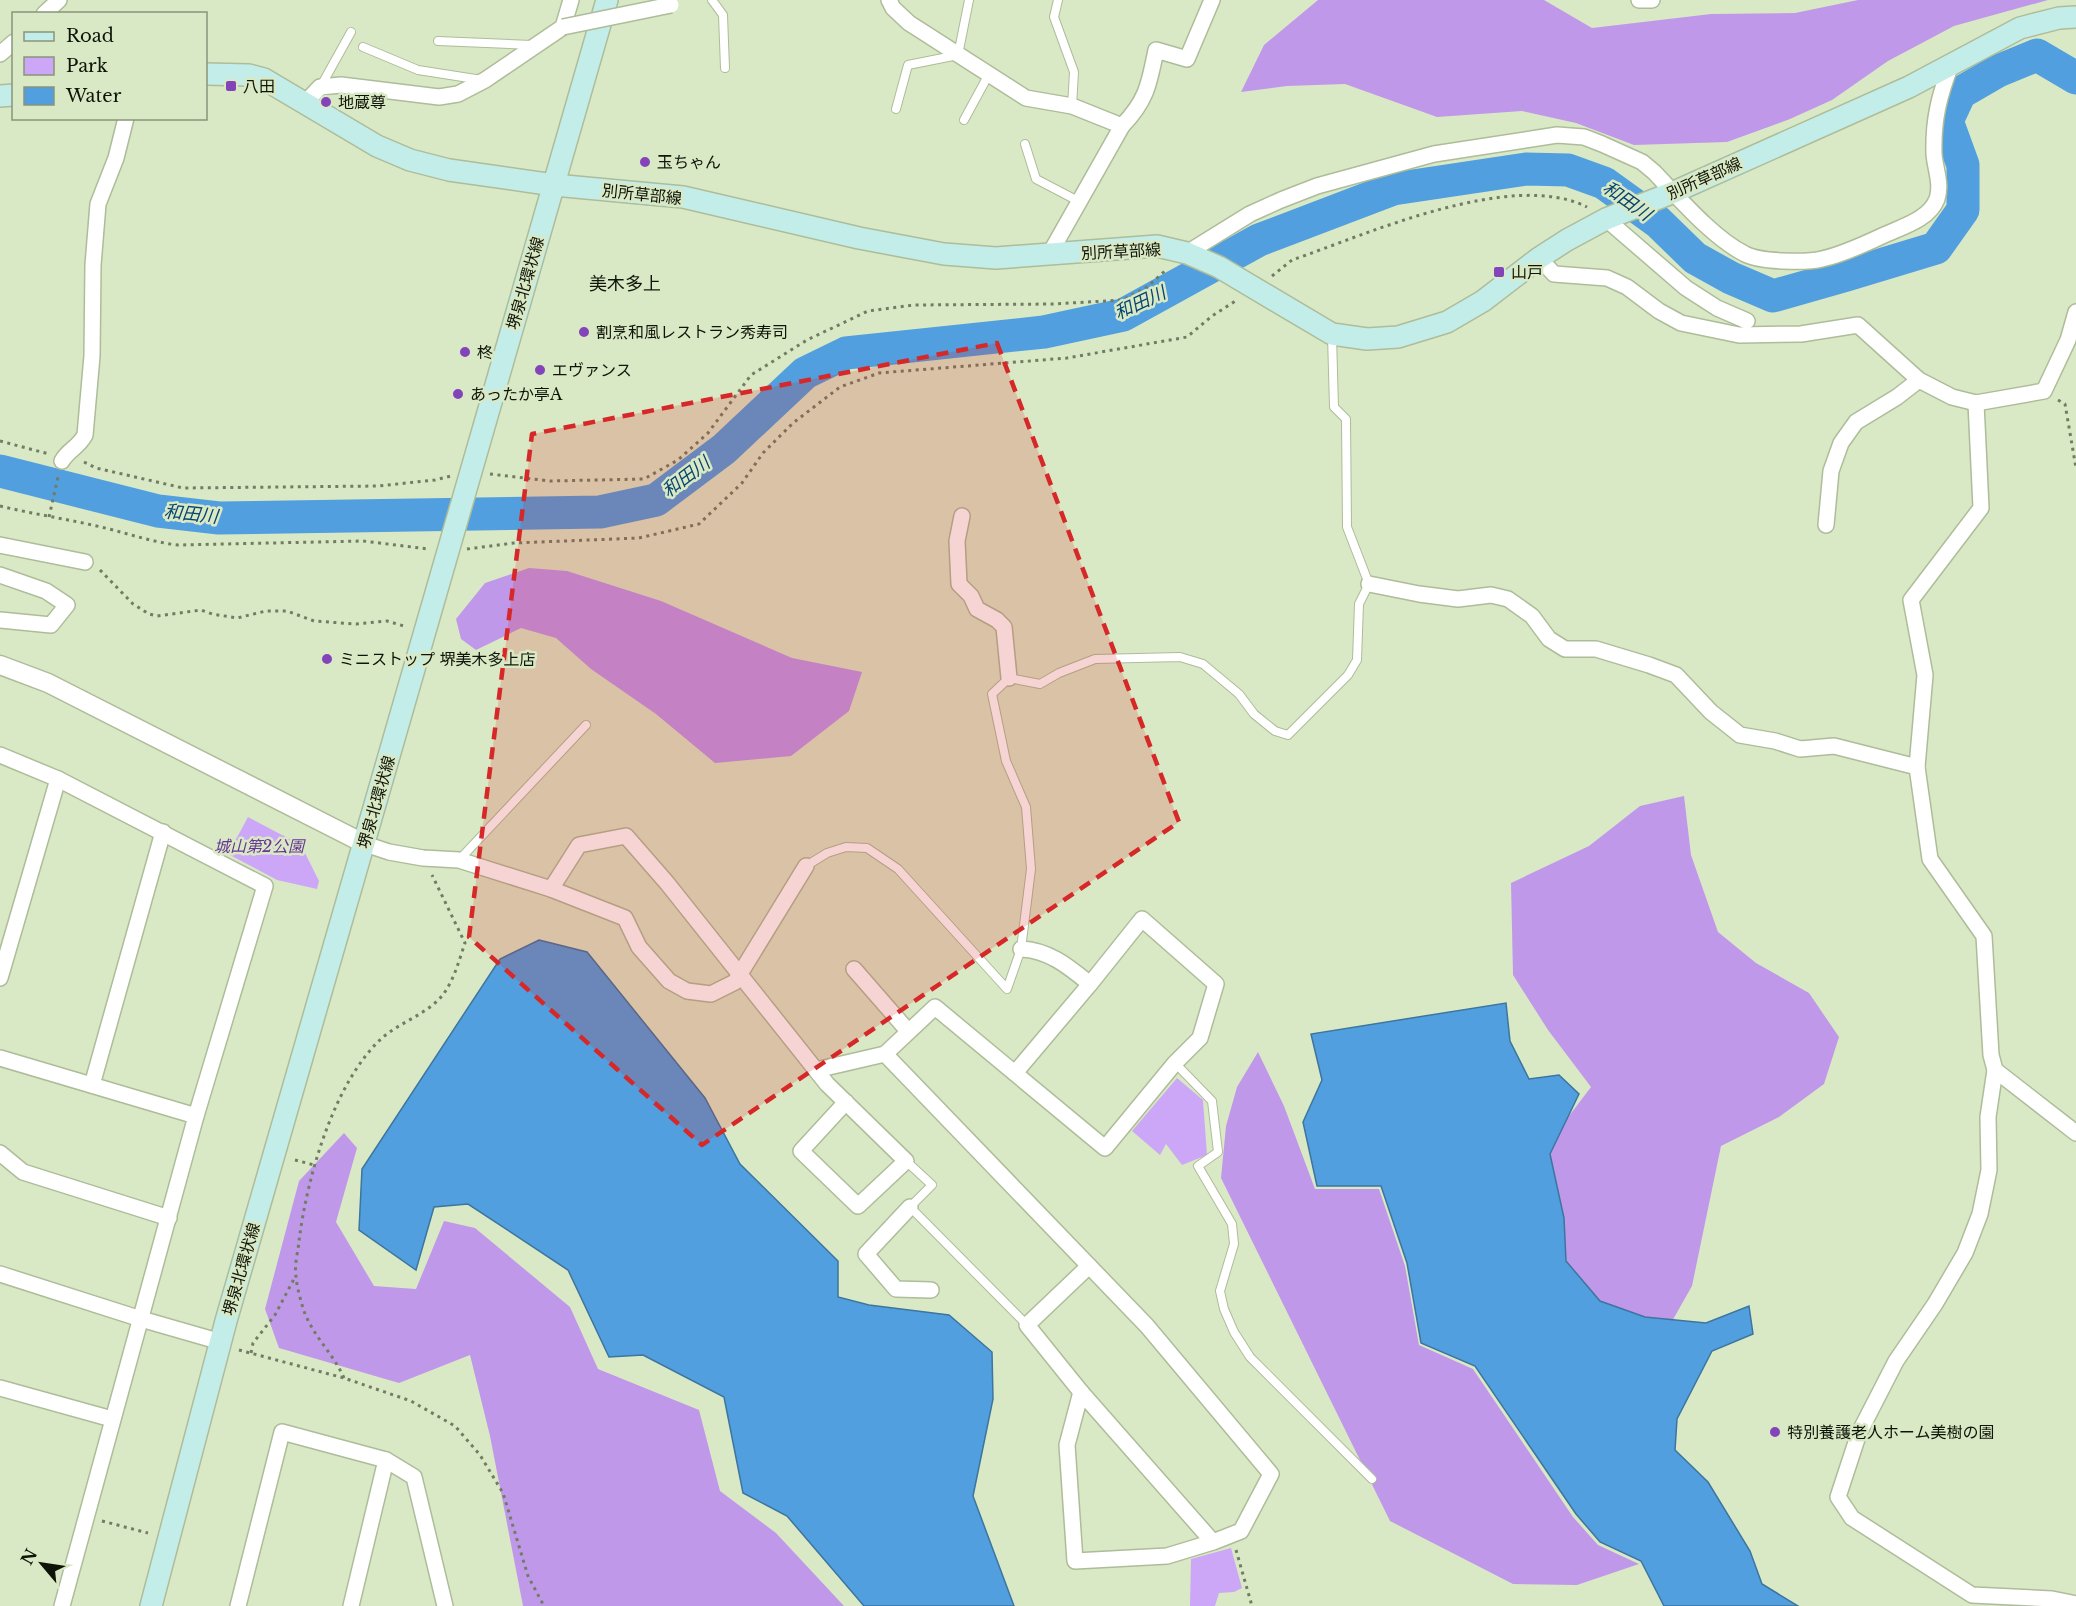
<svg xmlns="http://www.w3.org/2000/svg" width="2076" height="1606" font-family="'Libre Baskerville','Noto Sans JP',serif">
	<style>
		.green { fill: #cda7f7 }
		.forest { fill: #c098ea }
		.water { fill: #519fde; stroke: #3d759e; stroke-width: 1.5 }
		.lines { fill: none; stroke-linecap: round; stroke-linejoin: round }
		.river { stroke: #519fde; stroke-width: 33 }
		.service-casing { stroke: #aebc99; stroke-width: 10 }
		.minor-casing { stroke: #aebc99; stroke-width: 18 }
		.tertiary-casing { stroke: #aebc99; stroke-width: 21 }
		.secondary-casing { stroke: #aebc99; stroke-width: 24 }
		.path { stroke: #727c64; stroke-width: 3; stroke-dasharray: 3 4.5; stroke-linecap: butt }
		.service { stroke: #fff; stroke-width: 8 }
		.minor { stroke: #fff; stroke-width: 15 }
		.tertiary { stroke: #fff; stroke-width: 18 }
		.secondary { stroke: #c3ede9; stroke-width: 21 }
		.minor-bridge-casing { stroke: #aebc99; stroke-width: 18; stroke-linecap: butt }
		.minor-bridge { stroke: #fff; stroke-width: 15 }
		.marked { fill: #d62828; fill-opacity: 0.2; stroke: #d62828; stroke-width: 4.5; stroke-dasharray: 12 8; stroke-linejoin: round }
		.poi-dot { fill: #8344b9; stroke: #dae9c5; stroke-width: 2 }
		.labels { text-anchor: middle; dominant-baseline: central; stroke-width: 5; stroke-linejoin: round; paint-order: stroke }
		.poi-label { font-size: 16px; fill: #0f1408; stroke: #dae9c5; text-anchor: start }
		.street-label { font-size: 16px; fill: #0f1408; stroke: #dae9c5 }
		.park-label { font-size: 16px; font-style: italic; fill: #683695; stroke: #dae9c5 }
		.water-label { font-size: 18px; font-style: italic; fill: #07446e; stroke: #dae9c5 }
		.neighbourhood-label { font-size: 18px; fill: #0f1408; stroke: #dae9c5 }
	</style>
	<rect width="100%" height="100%" fill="#dae9c5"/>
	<!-- green -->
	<g class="green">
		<path d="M248,817L301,845L319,881L317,889L277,880L228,854Z"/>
		<path d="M1177,1078L1203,1100L1207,1155L1182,1165L1166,1144L1160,1155L1132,1131Z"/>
		<path d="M1231,1548L1242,1588L1234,1592L1219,1593L1215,1606H1190L1191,1559Z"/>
	</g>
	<!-- forest -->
	<g class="forest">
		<path d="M1318,0H1544L1592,28L1711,14L1795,13L1858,0H2048L1954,26L1888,61L1832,100L1790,119L1727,142L1634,145L1576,123L1522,111L1437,117L1345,84L1287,86L1241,92L1264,45Z"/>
		<path d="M529,568L567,571L661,601L792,658L862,672L849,711L791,756L715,763L656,714L591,669L556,638L521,628L476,650L461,639L456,619L485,583Z"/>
		<path d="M1684,796L1691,855L1718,932L1756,963L1809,993L1839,1037L1824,1084L1779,1117L1721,1146L1692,1286L1667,1330L1586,1307L1551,1253L1540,1154L1591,1087L1548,1030L1513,975L1511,883L1589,846L1640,806Z"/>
		<path d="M1258,1052L1284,1106L1315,1189H1379L1405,1266L1419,1345L1473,1369L1573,1517L1598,1545L1639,1564L1577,1585L1513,1584L1390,1521L1221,1178L1226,1126L1237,1087Z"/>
		<path d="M344,1133L357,1148L336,1222L374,1286L416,1289L444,1221L475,1228L570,1307L598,1369L699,1410L720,1491L776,1533L844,1606H523L490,1436L470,1355L399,1383L279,1348L265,1309L299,1181Z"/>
	</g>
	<!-- water -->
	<g class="water">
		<path d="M539,940L587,952L705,1098L740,1164L838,1261V1297L869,1305L949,1315L992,1352L993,1399L973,1496L1014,1606H864L787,1516L743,1493L724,1397L643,1355L609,1357L568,1270L468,1204L434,1207L416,1270L359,1230L362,1169L500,959Z"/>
		<path d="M1506,1003L1510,1041L1529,1079L1559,1075L1579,1094L1550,1154L1564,1218L1566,1261L1600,1301L1645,1317L1706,1323L1749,1306L1753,1334L1712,1351L1677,1419L1675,1450L1708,1482L1750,1551L1762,1584L1798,1606H1664L1641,1561L1600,1542L1576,1514L1475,1366L1421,1343L1407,1263L1381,1186H1317L1303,1122L1322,1080L1311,1034Z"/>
	</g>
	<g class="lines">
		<!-- river -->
		<path class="river" d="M0,471L158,511L219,518L600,512L656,500L724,449L805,373L846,353L1044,332L1123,315L1259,240L1393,189L1526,169L1568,170L1604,183L1658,222L1695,258L1731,278L1773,296L1847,275L1936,248L1963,210V165L1947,121L1960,93L1998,71L2037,55L2076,78"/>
		<!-- service casing -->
		<g class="service-casing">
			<g id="service">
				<path d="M712,0L723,15L725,68"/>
				<path d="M1058,0L1054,17L1074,72L1072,106"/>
				<path d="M438,41L532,45"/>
				<path d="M363,47L418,70L482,80"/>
				<path d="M321,86L351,32"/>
				<path d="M896,109L908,65L958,55L969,0"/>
				<path d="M964,120L989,74"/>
				<path d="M1025,144L1036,179L1080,202"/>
				<path d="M459,860L586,725"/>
				<path d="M806,866L827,853L846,847L867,848L898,869L1007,989L1021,949L1031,869L1026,807L1006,761L992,694L1009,678L1040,684L1059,673L1095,659L1180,657L1203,664L1239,694L1254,714L1275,731L1288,735L1348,675L1357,660L1359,604L1369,584L1347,527L1346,419L1334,407L1332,336"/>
				<path d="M1175,1063L1212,1101L1218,1152L1198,1166L1232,1224L1234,1244L1220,1291L1224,1309L1234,1332L1250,1357L1372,1479"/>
				<path d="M906,1161L932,1185L910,1207L1027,1325"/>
			</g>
		</g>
		<!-- minor casing -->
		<g class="minor-casing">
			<g id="minor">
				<path d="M889,0L893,8L909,23L1026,98L1072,106L1122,126L1049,255"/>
				<path d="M1639,0H1652"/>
				<path d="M44,14L59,0"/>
				<path d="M0,54L14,42"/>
				<path d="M305,103L320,87L341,85L439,97L458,94L485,80L563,27L571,0"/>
				<path d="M1122,126C1147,100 1149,84 1156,50L1187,59L1212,0"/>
				<path d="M1606,219L1686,288L1717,308L1747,321"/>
				<path d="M1187,253L1250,214L1281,200L1317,186L1434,154L1557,135L1584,137L1602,144L1642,162L1654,172C1679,198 1713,238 1745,254C1760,262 1806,263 1822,259C1841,255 1865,244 1882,236C1901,227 1929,220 1937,199C1942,184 1935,168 1934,154C1933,120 1939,96 1951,65"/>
				<path d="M1539,258L1554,274L1607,278L1627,287L1659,311L1681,323L1739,335L1801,334L1858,325L1919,380L1952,397L1976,403L2044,391L2068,340L2076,312"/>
				<path d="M1976,403L1981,508L1911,600L1925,675L1917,767L1930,859L1984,936L1991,1055L1995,1070L2076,1133"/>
				<path d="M62,461C68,450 78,448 85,435L92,356L93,265L98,204L116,158L126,118"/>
				<path d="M962,516L957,541L959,584L971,596L977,609L997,620L1004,627L1009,678"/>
				<path d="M1826,525L1831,471L1841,443L1856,422L1897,397L1919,380"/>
				<path d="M0,545L85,562"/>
				<path d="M0,575L46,591L67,605L51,625L0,620"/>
				<path d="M1369,584L1419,594L1458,599L1491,595L1508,599L1532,616L1549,639L1565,649H1596L1649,665L1676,675L1711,712L1740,735L1775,741L1800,749L1834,746L1917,767"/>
				<path d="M0,755L58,779L265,886L196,1116L62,1606"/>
				<path d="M365,844L389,852L423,858L459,860L551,889L625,918L639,947L669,981L687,991L711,994L735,982L806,866"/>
				<path d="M551,889L579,845L626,836L667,883L827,1084L906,1161L858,1206L801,1151L846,1102"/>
				<path d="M854,969L908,1031"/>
				<path d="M0,978L58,779"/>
				<path d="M885,1054L1147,1326L1271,1474L1241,1531L1213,1542L1167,1556L1075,1561L1067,1445L1081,1392L1213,1542"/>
				<path d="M0,1058L196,1116"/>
				<path d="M816,1070L885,1054L935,1007L1105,1148L1175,1063L1200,1038L1216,984L1142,919L1090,984C1069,967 1049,950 1021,949"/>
				<path d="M1995,1070L1988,1117L1989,1170L1980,1214L1965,1253L1935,1304L1896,1361L1859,1433L1838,1497L1852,1518L1972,1595L2052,1599L2076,1604"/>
				<path d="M1015,1073L1090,984"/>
				<path d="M92,1085L163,832"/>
				<path d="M0,1153L23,1172L169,1218"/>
				<path d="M910,1207L866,1254L896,1289L931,1290"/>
				<path d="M0,1274L141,1319L221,1342"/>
				<path d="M0,1388L112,1419"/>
				<path d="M1081,1392L1027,1325L1089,1266"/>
				<path d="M238,1606L282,1432L386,1460L414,1477L445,1606"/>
				<path d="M351,1606L386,1460"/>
			</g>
		</g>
		<!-- tertiary casing -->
		<g class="tertiary-casing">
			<path id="tertiary" d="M0,665L48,683L365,844"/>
		</g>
		<!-- secondary casing -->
		<g class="secondary-casing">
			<g id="secondary">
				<path d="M206,74L249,75L264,79L377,146L410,160L449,170L554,185L683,197L859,238L944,254L996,258L1157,246L1187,253L1219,267L1332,334L1367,339L1398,337L1447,322L1483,301L1539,258L1567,240L1606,219L1674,192L1909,87L2020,28L2059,18L2076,17"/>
				<path d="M0,96L14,95"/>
				<path d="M151,1606L226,1321L607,0"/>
			</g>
		</g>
		<!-- path -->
		<g class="path">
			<path d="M1272,276L1292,260C1368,234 1511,169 1587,207"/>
			<path d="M2058,400L2065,404L2076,468"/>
			<path d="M0,441L49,454"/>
			<path d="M84,462L96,468L183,488L378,486L435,480L451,476"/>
			<path d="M490,474L550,481L644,479L678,460L708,433L751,375L807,340L868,311L914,305L1053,304L1123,300L1147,287L1167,269"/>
			<path d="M0,506C33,514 67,519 101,527C127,533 151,542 178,545L363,541L428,549"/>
			<path d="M49,517L58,477"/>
			<path d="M467,549L514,543L639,538L699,524L742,483L763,453L793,423L840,387L879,373L1067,358L1187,337L1212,316L1237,300"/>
			<path d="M100,570L133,604L149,614L157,616L201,610L212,614L237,618L266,611H287L314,621L356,624L387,621L407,627"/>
			<path d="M295,1160L314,1165"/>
			<path d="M239,1350L344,1378L411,1401L455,1426L480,1455L503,1493L528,1576L544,1606"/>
			<path d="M251,1353L253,1343L275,1315L295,1277"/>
			<path d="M344,1378C333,1353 311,1334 303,1308C300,1298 297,1287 296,1277C294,1265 298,1252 299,1241C307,1177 334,1082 382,1038C398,1024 419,1017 435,1003C452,989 458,963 465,943L432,875"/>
			<path d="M102,1521L148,1533"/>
			<path d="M1236,1550L1252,1606"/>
		</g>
		<!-- service -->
		<use href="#service" class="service"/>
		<!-- minor -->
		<use href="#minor" class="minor"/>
		<!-- tertiary -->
		<use href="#tertiary" class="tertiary"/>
		<!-- secondary -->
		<use href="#secondary" class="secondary"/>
		<!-- minor-bridge casing -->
		<g class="minor-bridge-casing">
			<path id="minor-bridge" d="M563,27L671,5"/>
		</g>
		<!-- minor-bridge -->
		<use href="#minor-bridge" class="minor-bridge"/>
	</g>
	<!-- marked area -->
	<path class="marked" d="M997,343L1179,822L702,1145L469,937L532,434Z"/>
	<!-- markers -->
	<g class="poi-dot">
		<rect x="225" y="80" width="12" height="12" rx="3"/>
		<circle cx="326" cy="102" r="6"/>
		<circle cx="645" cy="162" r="6"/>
		<rect x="1493" y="266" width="12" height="12" rx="3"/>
		<circle cx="584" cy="332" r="6"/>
		<circle cx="465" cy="352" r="6"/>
		<circle cx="540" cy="370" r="6"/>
		<circle cx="458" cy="394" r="6"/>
		<circle cx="327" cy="659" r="6"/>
		<circle cx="1775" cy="1432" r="6"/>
	</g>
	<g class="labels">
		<!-- poi labels -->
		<g class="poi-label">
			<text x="243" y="86">八田</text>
			<text x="338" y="102">地蔵尊</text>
			<text x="657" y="162">玉ちゃん</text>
			<text x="1511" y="272">山戸</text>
			<text x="596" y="332">割烹和風レストラン秀寿司</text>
			<text x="477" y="352">柊</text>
			<text x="552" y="370">エヴァンス</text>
			<text x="470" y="394">あったか亭A</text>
			<text x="339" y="659">ミニストップ 堺美木多上店</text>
			<text x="1787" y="1432">特別養護老人ホーム美樹の園</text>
		</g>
		<!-- street labels -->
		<g class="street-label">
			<text transform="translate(1704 178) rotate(-24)">別所草部線</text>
			<text transform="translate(642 194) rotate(6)">別所草部線</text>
			<text transform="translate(1121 251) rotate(-3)">別所草部線</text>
			<text transform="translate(525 283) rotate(-74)">堺泉北環状線</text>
			<text transform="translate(376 802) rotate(-74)">堺泉北環状線</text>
			<text transform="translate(241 1269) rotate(-74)">堺泉北環状線</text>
		</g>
		<!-- park labels -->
		<g class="park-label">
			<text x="259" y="846">城山第2公園</text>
		</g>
		<!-- water labels -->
		<g class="water-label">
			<text transform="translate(1627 201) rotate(35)">和田川</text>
			<text transform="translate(1140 303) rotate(-25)">和田川</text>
			<text transform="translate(686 477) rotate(-37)">和田川</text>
			<text transform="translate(191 514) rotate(6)">和田川</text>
		</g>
		<!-- neighbourhood labels -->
		<g class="neighbourhood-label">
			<text x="625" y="284">美木多上</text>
		</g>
	</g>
	<!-- legend -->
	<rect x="12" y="12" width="195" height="108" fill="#dae9c5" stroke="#899479" stroke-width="1.5"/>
	<rect x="24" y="32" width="30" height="9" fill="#c3ede9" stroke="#899479" stroke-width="1.5"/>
	<text x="66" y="42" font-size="18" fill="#0f1408">Road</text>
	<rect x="24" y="57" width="30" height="18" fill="#cda7f7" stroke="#899479" stroke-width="1.5"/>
	<text x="66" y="72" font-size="18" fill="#0f1408">Park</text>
	<rect x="24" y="87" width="30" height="18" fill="#519fde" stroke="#899479" stroke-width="1.5"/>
	<text x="66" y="102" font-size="18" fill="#0f1408">Water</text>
	<!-- north arrow -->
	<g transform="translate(42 1564) rotate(299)" stroke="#dae9c5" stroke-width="4.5" paint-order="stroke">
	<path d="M0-4.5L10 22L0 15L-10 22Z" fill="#0f1408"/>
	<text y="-9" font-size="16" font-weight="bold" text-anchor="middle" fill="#0f1408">N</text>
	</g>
</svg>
